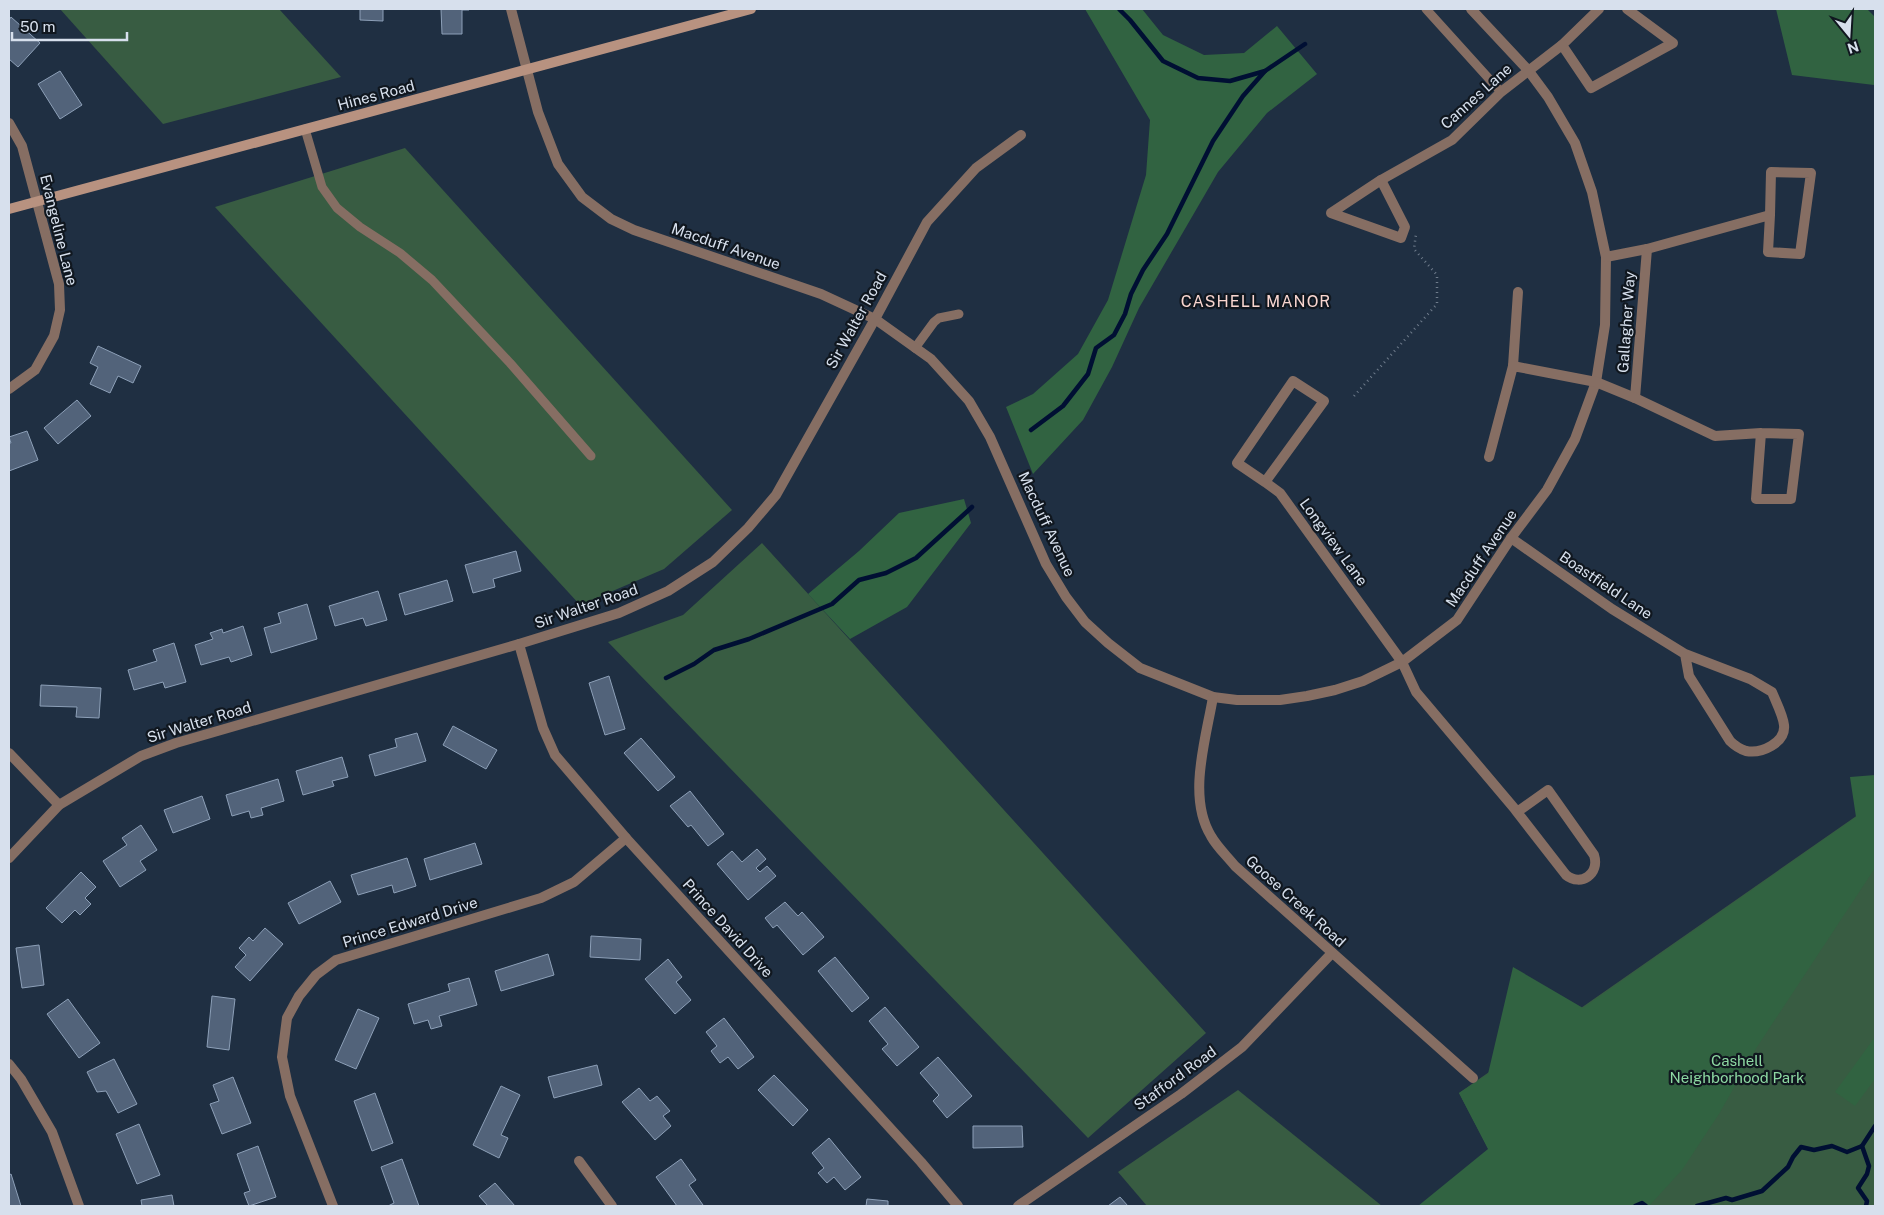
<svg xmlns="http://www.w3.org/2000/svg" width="1884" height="1215" font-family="'Public Sans',sans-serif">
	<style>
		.green { fill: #385c42 }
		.forest { fill: #316341 }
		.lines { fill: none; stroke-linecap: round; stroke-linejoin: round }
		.stream { stroke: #000f33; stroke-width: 4.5 }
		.building { fill: #52637a; stroke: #8da0b8 }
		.path { stroke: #6f7c8c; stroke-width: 2.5; stroke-dasharray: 1 4; stroke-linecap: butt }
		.lane { stroke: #866e63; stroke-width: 9 }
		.street { stroke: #866e63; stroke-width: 10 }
		.secondary { stroke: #b89280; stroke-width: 10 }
		.labels { text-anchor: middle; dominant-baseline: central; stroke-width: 4.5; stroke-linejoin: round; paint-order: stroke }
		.street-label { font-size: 15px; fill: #d7e0ed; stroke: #10171f }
		.park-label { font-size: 15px; fill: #8ed9a3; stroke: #10171f }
		.neighbourhood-label { font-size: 16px; letter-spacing: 1px; fill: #f9d6d0; stroke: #10171f }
	</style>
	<rect width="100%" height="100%" fill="#1f2f42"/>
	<!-- green -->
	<g class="green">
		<path d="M60,9H279L341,77L163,124Z"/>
		<path d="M405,148L732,510L664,569L580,605L215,207Z"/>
		<path d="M762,543L1206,1033L1088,1138L608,642L683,615Z"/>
		<path d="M1875,803V1206H1515L1518,1205L1459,1093Z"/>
		<path d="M1238,1090L1382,1206H1147L1118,1172Z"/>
	</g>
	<!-- forest -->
	<g class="forest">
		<path d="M1085,9H1142L1163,35L1204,55L1244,53L1277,26L1317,74L1267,113L1218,172L1139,308L1112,367L1083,420L1033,474L1006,407L1033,394L1078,354L1108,300L1146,175L1150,120Z"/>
		<path d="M1776,9H1867L1875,17V97L1874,85L1792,75Z"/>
		<path d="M964,499L971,523L907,607L850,639L808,594L859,551L899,513Z"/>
		<path d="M1875,775V868L1757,1047L1719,1114L1682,1170L1649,1206H1418L1488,1149L1459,1093L1488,1074L1513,967L1583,1008L1856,817L1850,777Z"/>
		<path d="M1875,1037V1079L1855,1106L1835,1092Z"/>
	</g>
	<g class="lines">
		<!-- stream -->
		<g class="stream">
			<path d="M1119,9L1130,20L1163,61L1198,78L1230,81L1265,71"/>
			<path d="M1031,430L1063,406L1088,374L1096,348L1114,335L1125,314L1131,294L1143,270L1167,234L1213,141L1243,96L1265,71L1305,44"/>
			<path d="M666,678L694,664L714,650L749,639L832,604L859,580L886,573L916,558L972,507"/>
			<path d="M1635,1206L1642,1203L1646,1206"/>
			<path d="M1697,1206L1726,1198L1732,1200L1762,1191L1788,1167L1793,1157L1801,1147L1814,1150L1832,1146L1847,1152L1862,1146"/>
			<path d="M1866,1206L1867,1201L1858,1188L1867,1174L1869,1166L1862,1146L1875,1126"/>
		</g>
	</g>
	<!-- building -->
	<g class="building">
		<path d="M360,9H383V21L360,20Z"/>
		<path d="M441,9H469V10H462V34H442Z"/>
		<path d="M11,17L40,43L18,67L9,59V20Z"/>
		<path d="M60,71L82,105L60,119L38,84Z"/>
		<path d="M98,346L141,366L133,383L118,376L110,393L90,384L98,367L90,363Z"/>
		<path d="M77,400L91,416L58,444L44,428Z"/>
		<path d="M27,431L38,460L9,471V443H11L9,437Z"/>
		<path d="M516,551L521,571L493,579L495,587L473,593L465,565Z"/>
		<path d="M447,580L453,601L405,615L399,594Z"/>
		<path d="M378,591L387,620L366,626L363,618L335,626L329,606Z"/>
		<path d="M307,604L317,639L271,653L264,628L281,623L278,613Z"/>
		<path d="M243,626L252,655L231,662L229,657L201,665L195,645L213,639L210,633L222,629L223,633Z"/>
		<path d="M174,643L186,682L165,688L163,682L134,690L128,670L157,661L153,650Z"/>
		<path d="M609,676L625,729L605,735L589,683Z"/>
		<path d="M41,685L101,688L99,718L76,717L77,707L40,706Z"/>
		<path d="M453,726L497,750L486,769L443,745Z"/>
		<path d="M417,733L426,761L375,776L369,755L397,747L395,739Z"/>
		<path d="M641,738L675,777L658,791L624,753Z"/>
		<path d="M342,757L348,777L332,781L334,786L303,795L296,771Z"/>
		<path d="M278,779L284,801L261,808L263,815L251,818L249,811L232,816L226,795Z"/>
		<path d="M690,791L724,834L708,846L691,825L688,827L670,806Z"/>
		<path d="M202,796L210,819L173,833L164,810Z"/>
		<path d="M141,825L157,850L140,861L146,870L120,887L103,861L127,845L122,838Z"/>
		<path d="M475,843L482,864L430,880L424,859Z"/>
		<path d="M757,849L766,859L756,868L760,872L767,866L776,876L748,900L717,864L732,851L742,862Z"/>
		<path d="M407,858L416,886L394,893L392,885L358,895L351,875Z"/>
		<path d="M81,872L96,887L85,898L91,904L80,915L75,910L62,923L46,908Z"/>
		<path d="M330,881L341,902L299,924L288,903Z"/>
		<path d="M785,902L798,916L802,912L824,937L803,955L777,925L773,928L765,918Z"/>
		<path d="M265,928L283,944L250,981L235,967L246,955L239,948L249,937L253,941Z"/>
		<path d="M591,936L641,939L640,960L590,957Z"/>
		<path d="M39,945L44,985L22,988L16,948Z"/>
		<path d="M548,954L554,975L501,991L495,971Z"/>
		<path d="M835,957L869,998L852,1012L818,971Z"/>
		<path d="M668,959L682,977L676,982L691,1000L675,1014L645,979Z"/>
		<path d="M469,978L477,1005L439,1016L442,1026L431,1029L428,1020L414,1024L408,1004L450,991L448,984Z"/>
		<path d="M212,996L235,999L229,1050L207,1047Z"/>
		<path d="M68,999L100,1043L79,1058L47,1014Z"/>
		<path d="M885,1007L919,1047L897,1066L882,1049L888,1044L869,1021Z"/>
		<path d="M358,1009L379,1018L356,1069L335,1060Z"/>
		<path d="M724,1018L754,1057L738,1069L728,1057L720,1063L711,1051L717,1046L706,1032Z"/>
		<path d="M938,1057L972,1096L947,1118L933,1101L939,1095L920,1073Z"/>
		<path d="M114,1059L137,1104L118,1113L106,1091L97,1092L87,1072Z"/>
		<path d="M597,1065L602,1085L554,1098L548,1077Z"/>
		<path d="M774,1075L808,1110L793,1126L758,1090Z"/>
		<path d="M233,1077L251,1123L222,1134L210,1104L219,1101L213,1085Z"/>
		<path d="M501,1086L520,1095L501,1135L508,1138L499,1158L473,1145Z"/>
		<path d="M639,1088L650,1101L657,1096L670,1111L663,1116L671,1126L655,1140L622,1102Z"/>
		<path d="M375,1093L393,1143L372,1151L354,1101Z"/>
		<path d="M139,1124L160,1175L137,1184L116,1134Z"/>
		<path d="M973,1126H1022L1023,1147L973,1148Z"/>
		<path d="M829,1138L861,1177L845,1190L834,1177L827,1183L818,1173L824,1168L812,1153Z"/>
		<path d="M258,1146L276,1197L249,1206L244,1193L250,1191L237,1154Z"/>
		<path d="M402,1159L419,1206H388L394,1203L381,1167Z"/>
		<path d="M681,1159L696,1180L689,1185L703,1205L701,1206H677L656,1177Z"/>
		<path d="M11,1174L21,1206H9V1175Z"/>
		<path d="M495,1183L515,1206H488L479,1196Z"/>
		<path d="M172,1195L174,1206H142L141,1200Z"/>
		<path d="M1120,1197L1128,1206H1108Z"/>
		<path d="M867,1199L888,1201V1206H866Z"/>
	</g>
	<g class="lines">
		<!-- path -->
		<path class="path" d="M1354,396L1437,304V275L1414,249L1416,234"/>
		<!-- lane -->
		<g class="lane">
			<path d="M1426,9L1501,92"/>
			<path d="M305,129L322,187L337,208L360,227L400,253L432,280L510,363L591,456"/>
			<path d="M915,348L934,322L939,318L959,314"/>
		</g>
		<!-- street -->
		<g class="street">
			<path d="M511,9L538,112L558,164L582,197L611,219L634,230L821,294L875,319L931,359L969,401L990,437L1046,564L1066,597L1085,622L1108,643L1140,668L1213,697L1237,700H1280L1307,696L1335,690L1363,681L1402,662L1457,620L1511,538L1547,490L1575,439L1596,382L1605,325L1606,257L1592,192L1575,143L1548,97L1528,70L1471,9"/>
			<path d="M1599,9L1562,45L1591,88L1673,43L1627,9"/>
			<path d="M9,123L22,146L59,284L60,310L54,336L35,370L9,389"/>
			<path d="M1381,180L1452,140L1501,92L1562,45"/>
			<path d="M1381,180L1405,227L1401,238L1331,213Z"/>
			<path d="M1606,257L1647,249L1770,215L1768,252L1800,254L1811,173L1771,172L1770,215"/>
			<path d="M1513,366L1518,292"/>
			<path d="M1635,398L1647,249"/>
			<path d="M1489,457L1513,366L1596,382L1635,398L1715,436L1761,433L1799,434L1791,499H1756L1761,433"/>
			<path d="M1265,482L1237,463L1293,381L1324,401L1265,482L1280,493L1402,662L1416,692L1514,808L1517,812L1566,875C1581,887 1600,874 1594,855L1548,790L1517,812"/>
			<path d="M1511,538L1612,609L1685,654L1750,679L1772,692C1776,702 1783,715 1784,725C1786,743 1761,754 1746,751C1740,749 1735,746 1730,741L1689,676L1685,654"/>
			<path d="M519,644L543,728L555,755L626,838L921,1162L958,1206"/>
			<path d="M1213,697C1206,739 1187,797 1211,836C1217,847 1227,856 1235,866L1473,1078"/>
			<path d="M9,753L59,805"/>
			<path d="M9,858L59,805L141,756L176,743L519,644L619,613L668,591L713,562L748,528L776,495L875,319L927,222L976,168L1021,135"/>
			<path d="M9,1064L21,1079L52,1132L79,1206"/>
			<path d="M579,1161L612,1206"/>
			<path d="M333,1206L290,1096L282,1057L287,1018L299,996L316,975L336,960L541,898L574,882L626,838"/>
			<path d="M1018,1206L1181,1094L1242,1047L1332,953"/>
		</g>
		<!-- secondary -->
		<path class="secondary" d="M9,209L751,9"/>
	</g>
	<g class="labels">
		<!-- street labels -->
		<g class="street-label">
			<text transform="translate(376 95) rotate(-15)">Hines Road</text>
			<text transform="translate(1476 96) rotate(-42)">Cannes Lane</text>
			<text transform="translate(59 230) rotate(76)">Evangeline Lane</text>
			<text transform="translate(726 246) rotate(19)">Macduff Avenue</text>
			<text transform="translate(856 320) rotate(-61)">Sir Walter Road</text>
			<text transform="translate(1626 322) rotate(-86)">Gallagher Way</text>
			<text transform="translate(1047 524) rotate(65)">Macduff Avenue</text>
			<text transform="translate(1334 542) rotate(54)">Longview Lane</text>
			<text transform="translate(1481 558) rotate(-56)">Macduff Avenue</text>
			<text transform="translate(1606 585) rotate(34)">Boastfield Lane</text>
			<text transform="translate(586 606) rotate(-19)">Sir Walter Road</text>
			<text transform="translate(199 722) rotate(-17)">Sir Walter Road</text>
			<text transform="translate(1296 901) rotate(42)">Goose Creek Road</text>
			<text transform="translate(410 922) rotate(-17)">Prince Edward Drive</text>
			<text transform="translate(728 928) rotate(48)">Prince David Drive</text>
			<text transform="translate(1175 1078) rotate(-36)">Stafford Road</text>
		</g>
		<!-- park labels -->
		<g class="park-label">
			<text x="1737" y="1060">Cashell<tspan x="1737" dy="17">Neighborhood Park</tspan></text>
		</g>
		<!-- neighbourhood labels -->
		<g class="neighbourhood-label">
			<text x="1256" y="301">CASHELL MANOR</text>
		</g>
	</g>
	<!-- border -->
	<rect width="1884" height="1215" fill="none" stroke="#d7e0ed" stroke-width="20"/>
	<!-- north arrow -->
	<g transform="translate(1849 35) rotate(162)" stroke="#10171f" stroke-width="4" paint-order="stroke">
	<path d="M0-4L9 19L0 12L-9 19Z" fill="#d7e0ed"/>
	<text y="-8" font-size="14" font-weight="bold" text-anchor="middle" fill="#d7e0ed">N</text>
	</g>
	<!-- scale -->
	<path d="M12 32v8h115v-8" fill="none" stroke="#d7e0ed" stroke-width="2.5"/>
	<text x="20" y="32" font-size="15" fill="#d7e0ed" stroke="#10171f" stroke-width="4" paint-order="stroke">50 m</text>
</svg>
